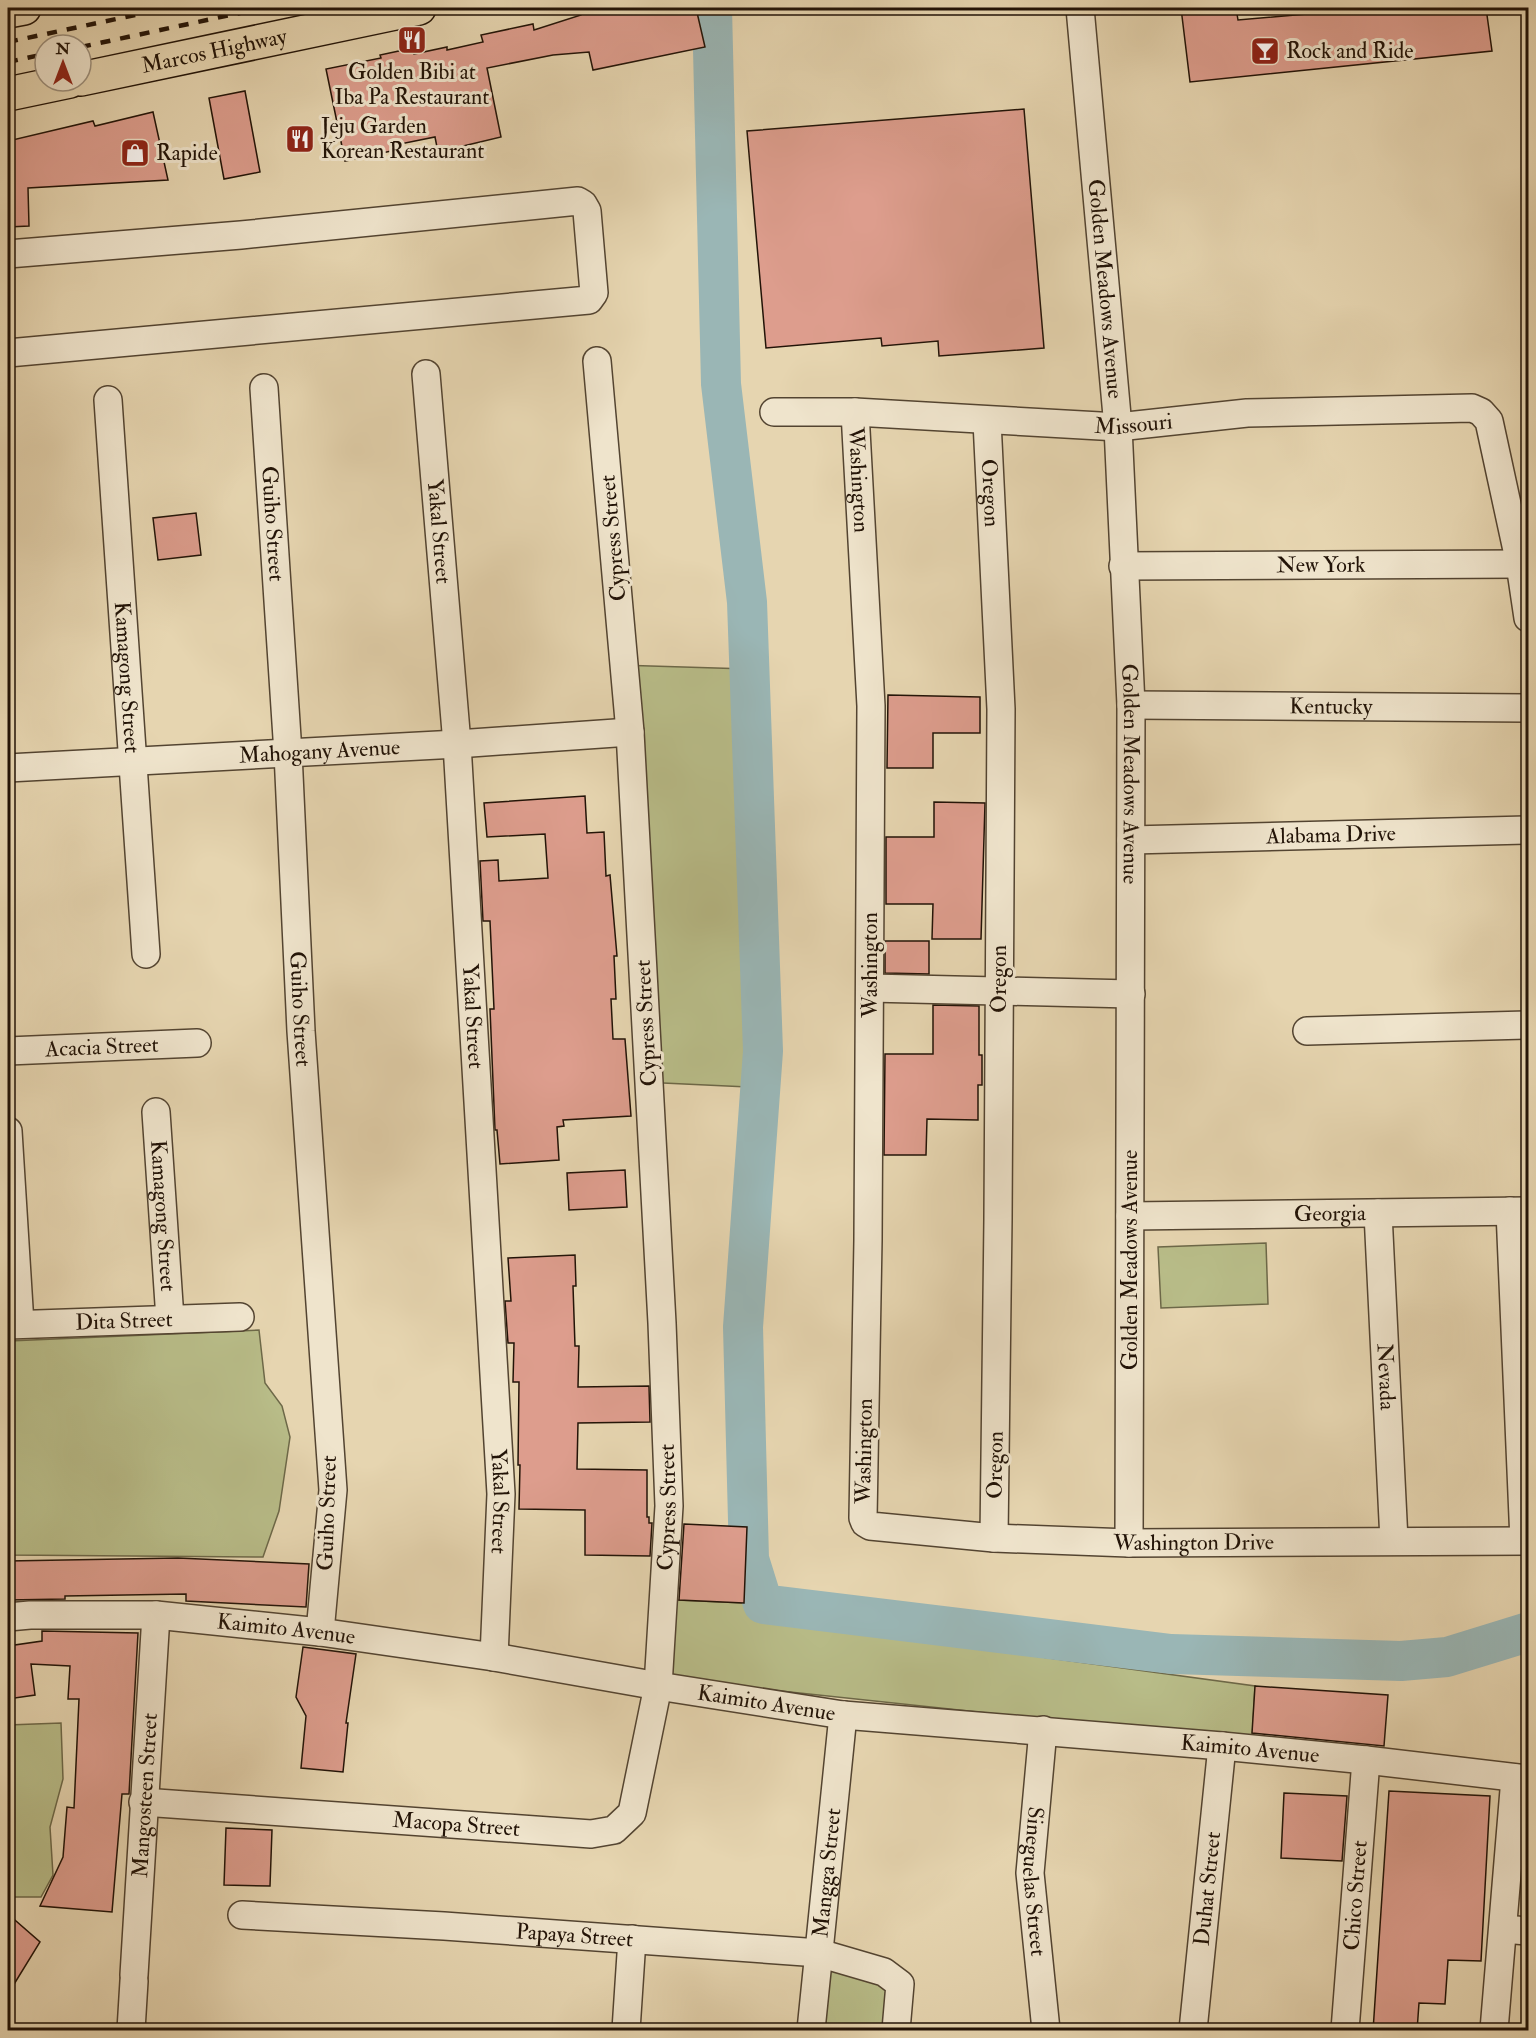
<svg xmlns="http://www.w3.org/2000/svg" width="1536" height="2038" font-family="'IM FELL Double Pica',serif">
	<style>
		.green { fill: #b8bc88; stroke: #6d6848; stroke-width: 1.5 }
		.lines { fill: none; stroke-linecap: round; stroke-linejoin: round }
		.river { stroke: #9ab6b5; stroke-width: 40 }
		.building { fill: #dd9d8d; stroke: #221307; stroke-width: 1.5 }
		.street-casing { stroke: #534431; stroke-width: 30 }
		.primary-casing { stroke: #221307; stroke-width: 36 }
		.street { stroke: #efe4cc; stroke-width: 27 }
		.primary { stroke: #e6d5b0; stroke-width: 33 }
		.rail { stroke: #221307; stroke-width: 4.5; stroke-dasharray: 10 10; stroke-linecap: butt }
		.labels { text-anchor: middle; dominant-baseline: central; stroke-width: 6; stroke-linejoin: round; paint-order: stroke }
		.street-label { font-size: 22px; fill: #221307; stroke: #efe4cc }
		.poi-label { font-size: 22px; fill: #221307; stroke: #efe4cc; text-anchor: start }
	</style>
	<rect width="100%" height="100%" fill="#e6d5b0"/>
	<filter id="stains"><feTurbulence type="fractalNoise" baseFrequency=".00333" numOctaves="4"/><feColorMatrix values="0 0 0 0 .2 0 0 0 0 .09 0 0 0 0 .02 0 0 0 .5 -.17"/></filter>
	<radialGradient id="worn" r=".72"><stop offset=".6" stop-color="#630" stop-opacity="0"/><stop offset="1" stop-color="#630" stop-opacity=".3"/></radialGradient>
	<!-- green -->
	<g class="green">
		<path d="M618,665L748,669L764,875L768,1088L642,1082Z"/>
		<path d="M1266,1243L1268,1304L1161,1308L1158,1247Z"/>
		<path d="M259,1330L265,1383L282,1406L290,1437L279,1511L263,1557L8,1555L9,1341Z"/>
		<path d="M676,1600L744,1603L757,1620L916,1640L1255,1686L1252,1741L667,1679Z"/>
		<path d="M61,1723L63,1779L50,1827L53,1875L41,1897H14L8,1893V1725Z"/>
		<path d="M823,1961L895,1990L891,2030H816Z"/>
	</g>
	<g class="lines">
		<!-- river -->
		<path class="river" d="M712,8L721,384L747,602L763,1051L743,1327L749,1559L763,1604L1171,1654L1401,1661L1447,1657L1528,1632"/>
	</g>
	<!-- building -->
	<g class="building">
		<path d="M607,8H696L705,47L593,70L589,52L553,55L487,68L501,137L438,152L435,137L395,145L396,150L345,161L326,69L381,58L380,55L413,48L414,54L447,47V50L483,42L481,35L533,24L534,30L581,15V13Z"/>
		<path d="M1181,8H1236L1238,20L1375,8H1486L1492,51L1190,82Z"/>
		<path d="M245,91L260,172L224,179L209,98Z"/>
		<path d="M1024,109L1044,348L939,356L938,341L882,346L881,338L766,348L747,131Z"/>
		<path d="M153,112L168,180L28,188L29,226L8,227V141L93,121L95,126Z"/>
		<path d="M196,513L201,555L158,560L153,518Z"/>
		<path d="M888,695L980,697V733H933V768H887Z"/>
		<path d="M585,796L587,833L604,832L606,876L610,875L617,956H614L616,999H611L613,1039H625L631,1116L563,1120L564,1126L557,1127L559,1160L500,1164L497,1130H495L490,1009H494L490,921H483L480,861L498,860L499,881L548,878L545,834L487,837L484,803Z"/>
		<path d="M934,802L985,803L981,939H932L933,904H886V837H934Z"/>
		<path d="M885,941H929V974L885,973Z"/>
		<path d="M933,1005L979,1006V1055H982V1085H978V1120L927,1119L926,1155H884L885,1054H933Z"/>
		<path d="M625,1170L627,1207L569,1210L567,1173Z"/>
		<path d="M575,1255L576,1286H573L575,1346H579L578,1387L649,1386L650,1422L578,1423L577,1469L647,1470V1517H649V1523H652L650,1556L585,1555V1510L519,1509L520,1465H518L519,1382H513L514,1343H508L505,1301H511L508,1258Z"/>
		<path d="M684,1524L747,1527L744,1603L679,1600Z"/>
		<path d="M178,1558L309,1564L306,1607L186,1601V1594L65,1596V1599L8,1600V1561Z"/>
		<path d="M42,1631L138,1633L129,1794H122L112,1912L40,1906L63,1857L67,1807L74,1808L79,1699H68L70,1666L31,1664L35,1695L8,1699V1646L42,1641Z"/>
		<path d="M303,1647L356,1654L346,1723H348L343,1772L301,1768L306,1716L296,1697Z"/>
		<path d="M1255,1686L1388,1695L1384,1746L1252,1733Z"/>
		<path d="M1389,1791L1490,1796L1481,1961L1448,1960L1445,2004L1419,2003L1417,2031H1373Z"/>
		<path d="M1284,1793L1347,1796L1342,1861L1281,1858Z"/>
		<path d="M226,1828L272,1830L270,1886L224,1885Z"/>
		<path d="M8,1914L40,1942L8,1994Z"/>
	</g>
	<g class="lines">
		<!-- street casing -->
		<g class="street-casing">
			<g id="street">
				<path id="s1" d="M1080,8L1118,427L1131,705L1129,1543"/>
				<path d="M8,254L241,235L578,201L583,204L587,211L594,293L589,300L8,353"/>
				<path id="s2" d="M426,374L457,744L501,1494L494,1657"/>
				<path id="s3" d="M264,388L288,753L301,1031L333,1490L320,1632"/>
				<path id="s4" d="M108,400L146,954"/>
				<path id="s5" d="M774,412H855L1118,427L1247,413L1472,408L1481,412L1489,421L1520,564L1528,618"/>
				<path id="s6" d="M855,412L871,706L868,1240L863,1518L865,1523L870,1526L994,1538L1129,1543L1528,1541"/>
				<path id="s7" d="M987,421L1001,709L998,1219L994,1538"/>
				<path id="s8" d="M1123,566L1520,564"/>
				<path id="s9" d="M1131,705L1528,708"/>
				<path id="s10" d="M8,768L457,744L630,732"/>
				<path id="s11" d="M1131,840L1528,830"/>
				<path d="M870,988L1131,994"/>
				<path d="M1307,1031L1528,1025"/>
				<path id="s12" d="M8,1051L197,1043"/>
				<path id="s13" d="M156,1112L170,1319"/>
				<path d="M8,1131L20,1324"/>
				<path d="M1510,1211L1524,1541"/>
				<path id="s14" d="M1378,1213L1394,1541"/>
				<path id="s15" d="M1130,1216L1528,1211"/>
				<path id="s16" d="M8,1325L240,1317"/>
				<path id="s17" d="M8,1617L30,1615H156L320,1632L494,1657L658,1686L843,1715L1222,1746L1366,1760L1528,1779"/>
				<path id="s18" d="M1043,1730L1030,1873L1046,2030"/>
				<path id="s19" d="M143,1802L591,1834L614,1830L632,1813L658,1686L669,1506L662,1323L630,732L597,361"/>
				<path id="s20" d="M242,1915L444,1926L819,1953L884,1972L900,1984L896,2030"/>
				<path d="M1503,1929L1528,1931"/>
				<path id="s21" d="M134,1975L156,1615"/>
				<path d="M131,2030L134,1981"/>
				<path d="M626,2030L632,1939"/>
				<path id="s22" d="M811,2030L843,1715"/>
				<path id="s23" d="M1193,2030L1222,1746"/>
				<path id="s24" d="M1345,2030L1366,1760"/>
				<path d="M1494,2030L1515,1778"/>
			</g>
		</g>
		<!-- primary casing -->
		<g class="primary-casing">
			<g id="primary">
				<path d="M8,11L24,8"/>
				<path id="s25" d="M81,79L419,8"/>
				<path d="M8,94L70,81"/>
			</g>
		</g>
		<!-- street -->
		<use href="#street" class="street"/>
		<!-- primary -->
		<use href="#primary" class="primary"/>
		<!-- rail -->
		<g class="rail">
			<path d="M8,42L168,8"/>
			<path d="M81,47L263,8"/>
			<path d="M8,62L45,54"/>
		</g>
	</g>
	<!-- icons -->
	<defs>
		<g id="restaurant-square" transform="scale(1.5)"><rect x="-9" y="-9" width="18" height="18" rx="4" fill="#8f2418" stroke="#efe4cc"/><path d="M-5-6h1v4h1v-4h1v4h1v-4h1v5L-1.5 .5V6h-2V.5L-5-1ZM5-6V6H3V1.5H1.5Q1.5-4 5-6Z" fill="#fff"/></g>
		<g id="bar-square" transform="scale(1.5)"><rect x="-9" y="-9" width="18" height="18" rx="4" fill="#8f2418" stroke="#efe4cc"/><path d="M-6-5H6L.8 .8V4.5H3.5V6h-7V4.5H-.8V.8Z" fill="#fff"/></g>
		<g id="shop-square" transform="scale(1.5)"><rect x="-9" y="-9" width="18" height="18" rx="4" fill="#8f2418" stroke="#efe4cc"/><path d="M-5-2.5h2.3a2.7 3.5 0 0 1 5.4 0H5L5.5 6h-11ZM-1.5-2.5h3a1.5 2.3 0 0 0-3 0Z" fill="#fff"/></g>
	</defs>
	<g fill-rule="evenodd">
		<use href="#restaurant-square" x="412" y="40"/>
		<use href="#bar-square" x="1265" y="51"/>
		<use href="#restaurant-square" x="300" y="139"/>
		<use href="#shop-square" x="135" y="153"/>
	</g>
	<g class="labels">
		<!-- street labels -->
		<g class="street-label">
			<text stroke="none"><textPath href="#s25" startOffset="136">Marcos Highway</textPath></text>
			<text stroke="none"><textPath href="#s1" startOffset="282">Golden Meadows Avenue</textPath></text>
			<text stroke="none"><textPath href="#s5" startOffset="360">Missouri</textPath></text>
			<text stroke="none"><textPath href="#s6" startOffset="68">Washington</textPath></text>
			<text stroke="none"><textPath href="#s7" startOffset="72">Oregon</textPath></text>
			<text stroke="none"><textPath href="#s3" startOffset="136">Guiho Street</textPath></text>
			<text stroke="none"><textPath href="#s2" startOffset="158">Yakal Street</textPath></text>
			<text transform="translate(613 538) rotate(-95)">Cypress Street</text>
			<text stroke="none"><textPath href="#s8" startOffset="198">New York</textPath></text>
			<text stroke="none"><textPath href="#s4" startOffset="278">Kamagong Street</textPath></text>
			<text stroke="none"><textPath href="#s9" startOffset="200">Kentucky</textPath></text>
			<text stroke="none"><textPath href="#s10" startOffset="312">Mahogany Avenue</textPath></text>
			<text stroke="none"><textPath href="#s1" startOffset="768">Golden Meadows Avenue</textPath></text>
			<text stroke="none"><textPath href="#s11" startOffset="200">Alabama Drive</textPath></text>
			<text transform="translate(870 965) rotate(-90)">Washington</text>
			<text transform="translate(999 979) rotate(-90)">Oregon</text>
			<text stroke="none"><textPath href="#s3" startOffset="622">Guiho Street</textPath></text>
			<text stroke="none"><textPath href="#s2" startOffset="644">Yakal Street</textPath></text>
			<text transform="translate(646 1023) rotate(-93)">Cypress Street</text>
			<text stroke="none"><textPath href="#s12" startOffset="94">Acacia Street</textPath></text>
			<text stroke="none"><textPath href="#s15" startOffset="200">Georgia</textPath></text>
			<text stroke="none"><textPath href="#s13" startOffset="104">Kamagong Street</textPath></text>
			<text transform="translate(1130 1260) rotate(-90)">Golden Meadows Avenue</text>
			<text stroke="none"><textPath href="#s16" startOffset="116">Dita Street</textPath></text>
			<text stroke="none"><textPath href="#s14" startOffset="164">Nevada</textPath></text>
			<text transform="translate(864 1451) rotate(-89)">Washington</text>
			<text transform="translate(995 1465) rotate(-89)">Oregon</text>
			<text stroke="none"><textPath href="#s2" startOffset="1130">Yakal Street</textPath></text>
			<text stroke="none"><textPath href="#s19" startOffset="806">Cypress Street</textPath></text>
			<text transform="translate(327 1513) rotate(-88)">Guiho Street</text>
			<text stroke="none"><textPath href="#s6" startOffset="1442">Washington Drive</textPath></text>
			<text stroke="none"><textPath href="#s17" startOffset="279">Kaimito Avenue</textPath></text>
			<text stroke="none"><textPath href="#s17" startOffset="765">Kaimito Avenue</textPath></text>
			<text stroke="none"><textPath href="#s17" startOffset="1251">Kaimito Avenue</textPath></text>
			<text stroke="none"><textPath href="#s21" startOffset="180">Mangosteen Street</textPath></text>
			<text stroke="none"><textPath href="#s19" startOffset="314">Macopa Street</textPath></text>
			<text stroke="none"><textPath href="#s22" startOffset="158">Mangga Street</textPath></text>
			<text stroke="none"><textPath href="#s18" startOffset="152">Sineguelas Street</textPath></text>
			<text stroke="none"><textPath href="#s23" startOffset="142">Duhat Street</textPath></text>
			<text stroke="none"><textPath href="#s24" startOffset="135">Chico Street</textPath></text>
			<text stroke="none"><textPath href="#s20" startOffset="333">Papaya Street</textPath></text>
		</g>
		<!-- poi labels -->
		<g class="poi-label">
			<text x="1286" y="51">Rock and Ride</text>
			<text x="412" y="72" text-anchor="middle">Golden Bibi at<tspan x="412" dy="25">Iba Pa Restaurant</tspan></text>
			<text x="321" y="126">Jeju Garden<tspan x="321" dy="25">Korean Restaurant</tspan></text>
			<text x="156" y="153">Rapide</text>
		</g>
	</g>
	<!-- margin -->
	<rect width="1536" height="2038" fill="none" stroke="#e6d5b0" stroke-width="30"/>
	<rect x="9" y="9" width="1518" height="2020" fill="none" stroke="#221307" stroke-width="3"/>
	<rect x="15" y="15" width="1506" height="2008" fill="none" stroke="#221307" stroke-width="1.5"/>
	<!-- north arrow -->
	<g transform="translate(63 63)"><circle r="28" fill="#efe4cc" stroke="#9d907d" stroke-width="1.5"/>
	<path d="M0-4.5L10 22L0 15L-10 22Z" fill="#8f2418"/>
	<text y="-9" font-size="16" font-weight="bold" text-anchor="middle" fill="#221307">N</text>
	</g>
	<rect width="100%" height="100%" filter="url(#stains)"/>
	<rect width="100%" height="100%" fill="url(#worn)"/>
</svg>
